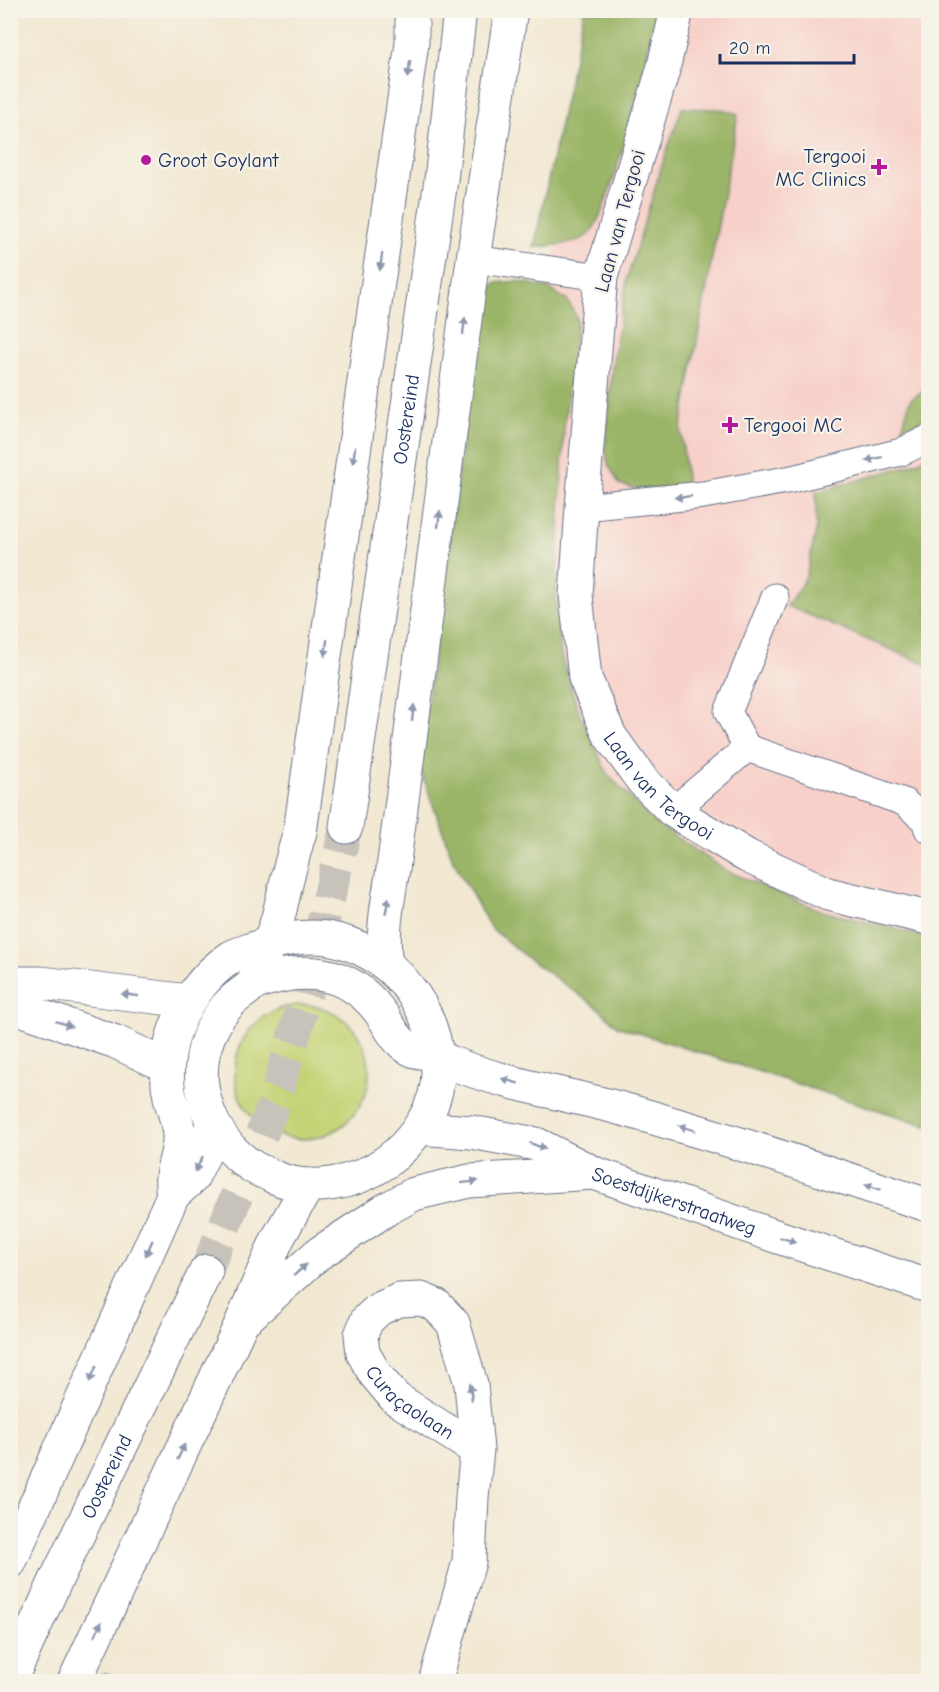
<svg xmlns="http://www.w3.org/2000/svg" width="939" height="1692" font-family="'Comic Neue',sans-serif">
	<style>
		.built { fill: #f7d0c9 }
		.green { fill: #c4d376; stroke: #70816a; stroke-width: 1.5 }
		.forest { fill: #9bb567; stroke: #5b7262; stroke-width: 1.5 }
		.lines { fill: none; stroke-linecap: round; stroke-linejoin: round }
		.primary-tunnel { stroke: #c7c3bb; stroke-width: 33; stroke-dasharray: 33 16; stroke-linecap: butt }
		.service-casing { stroke: #667087; stroke-width: 29 }
		.minor-casing { stroke: #667087; stroke-width: 35 }
		.tertiary-casing { stroke: #667087; stroke-width: 35 }
		.secondary-casing { stroke: #667087; stroke-width: 35 }
		.primary-casing { stroke: #667087; stroke-width: 35 }
		.service { stroke: #fff; stroke-width: 27 }
		.minor { stroke: #fff; stroke-width: 33 }
		.tertiary { stroke: #fff; stroke-width: 33 }
		.secondary { stroke: #fff; stroke-width: 33 }
		.primary { stroke: #fff; stroke-width: 33 }
		.oneway { fill: #8d97ae }
		.poi-dot { fill: #b5179e; stroke: #f7f3e8; stroke-width: 2 }
		.labels { text-anchor: middle; dominant-baseline: central; stroke-width: 4.5; stroke-linejoin: round; paint-order: stroke }
		.poi-label { font-size: 20px; fill: #1b2f5e; stroke: #f7f3e8; text-anchor: start }
		.street-label { font-size: 20px; fill: #1b2f5e; stroke: #f7f3e8 }
	</style>
	<rect width="100%" height="100%" fill="#f7f3e8"/>
	<filter id="ink" filterUnits="userSpaceOnUse"><feTurbulence type="fractalNoise" baseFrequency=".0167" numOctaves="2"/><feDisplacementMap in="SourceGraphic" scale="12" xChannelSelector="R" yChannelSelector="G"/><feConvolveMatrix kernelMatrix="1 2 1 2 8 2 1 2 1" color-interpolation-filters="sRGB"/></filter>
	<filter id="wash" filterUnits="userSpaceOnUse"><feTurbulence type="fractalNoise" baseFrequency=".008" numOctaves="4" result="noise"/><feDisplacementMap in="SourceGraphic" scale="24" xChannelSelector="R" yChannelSelector="G"/><feGaussianBlur stdDeviation="1.35" result="paint"/><feColorMatrix in="noise" values="0 0 0 0 0 0 0 0 0 0 0 0 0 0 0 0 0 1.4 0 .05"/><feComposite in="paint" operator="in"/></filter>
	<g filter="url(#wash)">
		<rect width="100%" height="100%" fill="#f2e8d2"/>
		<!-- built -->
		<path class="built" d="M603,11H928V1090L686,1000L514,564L549,287Z"/>
		<!-- green -->
		<circle class="green" cx="302" cy="1072" r="67"/>
		<!-- forest -->
		<g class="forest">
			<path d="M584,11H657C649,47 610,217 588,235C575,245 550,246 534,247Z"/>
			<path d="M682,108L720,109L738,114L681,429L687,488L638,489L619,484L608,464L605,446L613,361L627,279L663,162Z"/>
			<path d="M518,281L548,288L568,301L577,319L564,427L556,595L561,656L579,712L608,775L655,823L727,871L822,911L928,937V1126L617,1026L598,1008L527,958L490,927L453,860L419,766L481,300L495,283Z"/>
			<path d="M928,388V417L902,429L910,400Z"/>
			<path d="M928,457V665L787,606L806,577L816,531V492L907,466Z"/>
			<path d="M104,1674L129,1677L137,1681H100Z"/>
		</g>
	</g>
	<g filter="url(#ink)">
		<g class="lines">
			<!-- primary-tunnel -->
			<path class="primary-tunnel" d="M206,1271L272,1109L304,1002L346,827"/>
			<!-- service casing -->
			<g class="service-casing">
				<g id="service">
					<path d="M473,259L601,277"/>
					<path d="M582,507L703,495L792,479L901,452L928,439"/>
					<path d="M747,748L728,712L775,597"/>
					<path d="M673,811L747,748L904,802L925,820L928,829"/>
				</g>
			</g>
			<!-- minor casing -->
			<g class="minor-casing">
				<g id="minor">
					<path id="s1" d="M435,1682L469,1562L472,1497L477,1450L471,1384L453,1323L436,1305L421,1299L399,1300L379,1309L367,1320L361,1335L363,1353L375,1374L395,1398L477,1450"/>
				</g>
			</g>
			<!-- tertiary casing -->
			<g class="tertiary-casing">
				<g id="tertiary">
					<path id="s2" d="M677,10L663,70L601,277L582,507L576,595L585,678L610,736L642,780L673,811L747,856L828,894L928,918"/>
				</g>
			</g>
			<!-- secondary casing -->
			<g class="secondary-casing">
				<g id="secondary">
					<path d="M10,983H41L188,1001"/>
					<path d="M10,1000L29,1012L116,1042L167,1066"/>
				</g>
			</g>
			<!-- primary casing -->
			<g class="primary-casing">
				<g id="primary">
					<path id="s3" d="M346,827L441,180L460,10"/>
					<path d="M386,964C381,932 388,901 393,869L473,259L511,10"/>
					<path d="M253,984C300,966 348,968 380,1012C391,1027 396,1044 415,1051C422,1053 431,1053 438,1056C443,1058 448,1062 454,1064C503,1083 556,1092 607,1105C631,1111 654,1118 677,1125C762,1149 845,1179 928,1205"/>
					<path id="s4" d="M419,1128L471,1132L536,1144L594,1173L781,1238L928,1286"/>
					<path d="M173,1195C172,1189 171,1183 172,1177C173,1164 180,1151 179,1137C179,1123 173,1110 170,1097C165,1076 168,1053 174,1033C184,1004 204,975 230,958C236,954 245,952 252,949C275,941 302,934 327,938C391,948 439,1010 438,1073C438,1107 413,1143 386,1162C355,1184 310,1193 274,1177C267,1173 259,1171 253,1167C207,1138 187,1076 213,1027C217,1019 224,1009 230,1003C238,994 251,990 255,979C263,959 272,938 278,918C285,889 291,860 300,832L412,43V10"/>
					<path d="M249,1316L318,1254L385,1210L414,1194L469,1181L593,1173"/>
					<path d="M10,1562L173,1195L192,1178L203,1156L212,1124"/>
					<path id="s5" d="M10,1681L55,1582L206,1271"/>
					<path d="M74,1682L241,1324L277,1240L308,1185"/>
				</g>
			</g>
			<!-- service -->
			<use href="#service" class="service"/>
			<!-- minor -->
			<use href="#minor" class="minor"/>
			<!-- tertiary -->
			<use href="#tertiary" class="tertiary"/>
			<!-- secondary -->
			<use href="#secondary" class="secondary"/>
			<!-- primary -->
			<use href="#primary" class="primary"/>
		</g>
		<!-- one-way arrows -->
		<defs><path id="oneway-solid" d="M-6-.8H1V-3.2L6.5 0L1 3.2V.8H-6Z" transform="scale(1.5)"/></defs>
		<g class="oneway">
			<use href="#oneway-solid" transform="translate(409 69) rotate(98)"/>
			<use href="#oneway-solid" transform="translate(381 262) rotate(98)"/>
			<use href="#oneway-solid" transform="translate(464 326) rotate(-83)"/>
			<use href="#oneway-solid" transform="translate(354 455) rotate(98)"/>
			<use href="#oneway-solid" transform="translate(874 459) rotate(166)"/>
			<use href="#oneway-solid" transform="translate(683 497) rotate(175)"/>
			<use href="#oneway-solid" transform="translate(439 519) rotate(-83)"/>
			<use href="#oneway-solid" transform="translate(326 648) rotate(98)"/>
			<use href="#oneway-solid" transform="translate(413 713) rotate(-83)"/>
			<use href="#oneway-solid" transform="translate(387 906) rotate(-79)"/>
			<use href="#oneway-solid" transform="translate(130 995) rotate(-172)"/>
			<use href="#oneway-solid" transform="translate(64 1024) rotate(19)"/>
			<use href="#oneway-solid" transform="translate(510 1081) rotate(-164)"/>
			<use href="#oneway-solid" transform="translate(687 1128) rotate(-163)"/>
			<use href="#oneway-solid" transform="translate(538 1146) rotate(21)"/>
			<use href="#oneway-solid" transform="translate(199 1164) rotate(116)"/>
			<use href="#oneway-solid" transform="translate(470 1182) rotate(-7)"/>
			<use href="#oneway-solid" transform="translate(873 1187) rotate(-162)"/>
			<use href="#oneway-solid" transform="translate(788 1240) rotate(18)"/>
			<use href="#oneway-solid" transform="translate(149 1248) rotate(114)"/>
			<use href="#oneway-solid" transform="translate(300 1270) rotate(-42)"/>
			<use href="#oneway-solid" transform="translate(93 1374) rotate(114)"/>
			<use href="#oneway-solid" transform="translate(471 1392) rotate(-96)"/>
			<use href="#oneway-solid" transform="translate(181 1452) rotate(-65)"/>
			<use href="#oneway-solid" transform="translate(98 1629) rotate(-65)"/>
		</g>
	</g>
	<!-- markers -->
	<g class="poi-dot">
		<circle cx="146" cy="160" r="6"/>
		<path d="M876 158h6v6h6v6h-6v6h-6v-6h-6v-6h6z"/>
		<path d="M727 416h6v6h6v6h-6v6h-6v-6h-6v-6h6z"/>
	</g>
	<g class="labels">
		<!-- poi labels -->
		<g class="poi-label">
			<text x="866" y="156" text-anchor="end">Tergooi<tspan x="866" dy="23">MC Clinics</tspan></text>
			<text x="158" y="160">Groot Goylant</text>
			<text x="744" y="425">Tergooi MC</text>
		</g>
		<!-- street labels -->
		<g class="street-label">
			<text transform="translate(620 221) rotate(-75)">Laan van Tergooi</text>
			<text stroke="none"><textPath href="#s3" startOffset="412">Oostereind</textPath></text>
			<text stroke="none"><textPath href="#s2" startOffset="814">Laan van Tergooi</textPath></text>
			<text stroke="none"><textPath href="#s4" startOffset="268">Soestdijkerstraatweg</textPath></text>
			<text stroke="none"><textPath href="#s1" startOffset="572">Curaçaolaan</textPath></text>
			<text stroke="none"><textPath href="#s5" startOffset="226">Oostereind</textPath></text>
		</g>
	</g>
	<!-- margin -->
	<rect width="939" height="1692" fill="none" stroke="#f7f3e8" stroke-width="36"/>
	<!-- scale -->
	<path d="M720 54v9h134v-9" fill="none" stroke="#1b2f5e" stroke-width="3"/>
	<text x="729" y="54" font-size="18" fill="#1b2f5e" stroke="#f7f3e8" stroke-width="4.5" paint-order="stroke">20 m</text>
</svg>
